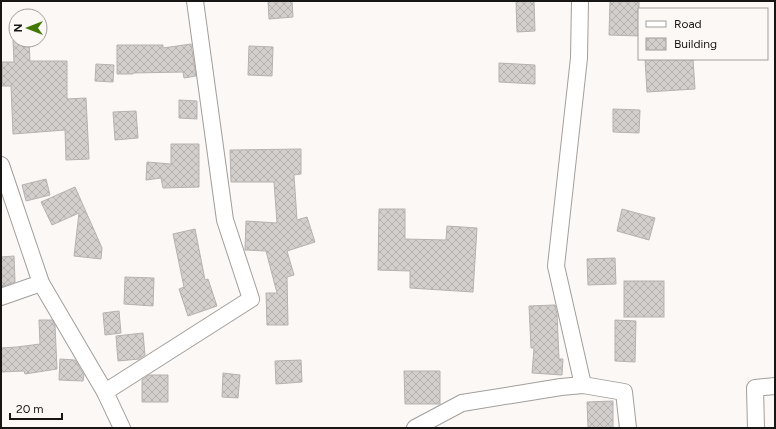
<svg xmlns="http://www.w3.org/2000/svg" width="776" height="429" font-family="Figtree,sans-serif">
	<style>
		.building { fill: url(#building-cross-hatch); stroke: #b5b2af }
		.lines { fill: none; stroke-linecap: round; stroke-linejoin: round }
		.minor-casing { stroke: #a19e9c; stroke-width: 18 }
		.minor { stroke: #fff; stroke-width: 16 }
	</style>
	<defs>
		<pattern id="building-cross-hatch" width="8" height="8" patternUnits="userSpaceOnUse"><rect width="8" height="8" fill="#d3cfcd"/><path d="M0 0l8 8M0 8l8-8" fill="none" stroke="#b4b1af"/></pattern>
	</defs>
	<rect width="100%" height="100%" fill="#fcf8f5"/>
	<!-- building -->
	<g class="building">
		<path d="M268,1H292L293,17L269,19Z"/>
		<path d="M516,1H534L535,31L517,32Z"/>
		<path d="M610,1H639V36L609,35Z"/>
		<path d="M13,40H29L30,61H67V99L86,98L89,159L66,160L65,130L13,134L11,86H2V62H14Z"/>
		<path d="M191,44L196,76L184,78L183,72L133,73V74H117V45H163V48Z"/>
		<path d="M249,46L273,47L272,76L248,75Z"/>
		<path d="M645,59H693L695,89L647,92Z"/>
		<path d="M499,63L535,65V84L499,82Z"/>
		<path d="M96,64L114,65L113,82L95,81Z"/>
		<path d="M179,100L197,101V119L179,118Z"/>
		<path d="M613,109L640,110L639,133L613,132Z"/>
		<path d="M136,111L138,138L115,140L113,112Z"/>
		<path d="M171,144H199V187L163,188L161,178L146,180L147,162L171,164Z"/>
		<path d="M301,149V174L294,175L297,220L307,217L315,242L287,251L294,275L287,277L288,325H267L266,293H277L266,251L245,250L246,221L277,223L274,182H231L230,150Z"/>
		<path d="M46,179L50,195L26,201L22,185Z"/>
		<path d="M75,187L102,248L101,259L74,256L79,213L52,225L41,202Z"/>
		<path d="M379,209H405V239L446,240L447,226L477,228L473,292L410,288V271L378,270Z"/>
		<path d="M622,209L655,218L649,240L617,231Z"/>
		<path d="M195,229L205,280L208,279L217,306L188,316L179,289L184,287L173,234Z"/>
		<path d="M14,256L15,282L1,287V257Z"/>
		<path d="M615,258L616,284L588,285L587,259Z"/>
		<path d="M125,277L154,278L153,306L124,304Z"/>
		<rect x="624" y="281" width="40" height="36"/>
		<path d="M555,305L557,314L559,359H563L562,375L532,373L534,348H531L529,306Z"/>
		<path d="M119,311L121,333L105,335L103,313Z"/>
		<path d="M39,320H52L55,325L57,369L25,374L24,371L1,372V348L17,347L40,344Z"/>
		<path d="M615,320L636,321L635,362L615,361Z"/>
		<path d="M143,333L145,355L139,359L118,361L116,336Z"/>
		<path d="M60,359L75,360L84,375L83,381L59,380Z"/>
		<path d="M301,360L302,382L276,384L275,361Z"/>
		<path d="M404,371H440V404H405Z"/>
		<path d="M223,373L240,375L238,398L222,397Z"/>
		<path d="M149,375H168V402H142V380Z"/>
		<path d="M613,401V428H588L587,402Z"/>
	</g>
	<g class="lines">
		<!-- minor casing -->
		<g class="minor-casing">
			<g id="minor">
				<path d="M580,1L579,58L556,266L583,385"/>
				<path d="M1,165L41,283L1,297"/>
				<path d="M41,283L105,392L122,428"/>
				<path d="M105,392L251,299L225,220L195,1"/>
				<path d="M415,428L462,403L561,387L583,385L624,392L628,428"/>
				<path d="M756,428L755,388L775,386"/>
			</g>
		</g>
		<!-- minor -->
		<use href="#minor" class="minor"/>
	</g>
	<!-- border -->
	<rect width="776" height="429" fill="none" stroke="#171615" stroke-width="4"/>
	<!-- legend -->
	<rect x="638" y="8" width="130" height="52" fill="#fcf8f5" stroke="#a09e9b"/>
	<rect x="646" y="21" width="20" height="6" fill="#ffffff" stroke="#a09e9b"/>
	<text x="674" y="28" font-size="12" fill="#171615">Road</text>
	<rect x="646" y="38" width="20" height="12" fill="url(#building-cross-hatch)" stroke="#a09e9b"/>
	<text x="674" y="48" font-size="12" fill="#171615">Building</text>
	<!-- north arrow -->
	<g transform="translate(28 28) rotate(270)"><circle r="19" fill="#fcf8f5" stroke="#a09e9b"/>
	<path d="M0-3L7 15L0 10L-7 15Z" fill="#447804"/>
	<text y="-6" font-size="11" font-weight="bold" text-anchor="middle" fill="#171615">N</text>
	</g>
	<!-- scale -->
	<path d="M10 413v6h52v-6" fill="none" stroke="#171615" stroke-width="2"/>
	<text x="16" y="413" font-size="12" fill="#171615" stroke="#fcf8f5" stroke-width="3" paint-order="stroke">20 m</text>
</svg>
